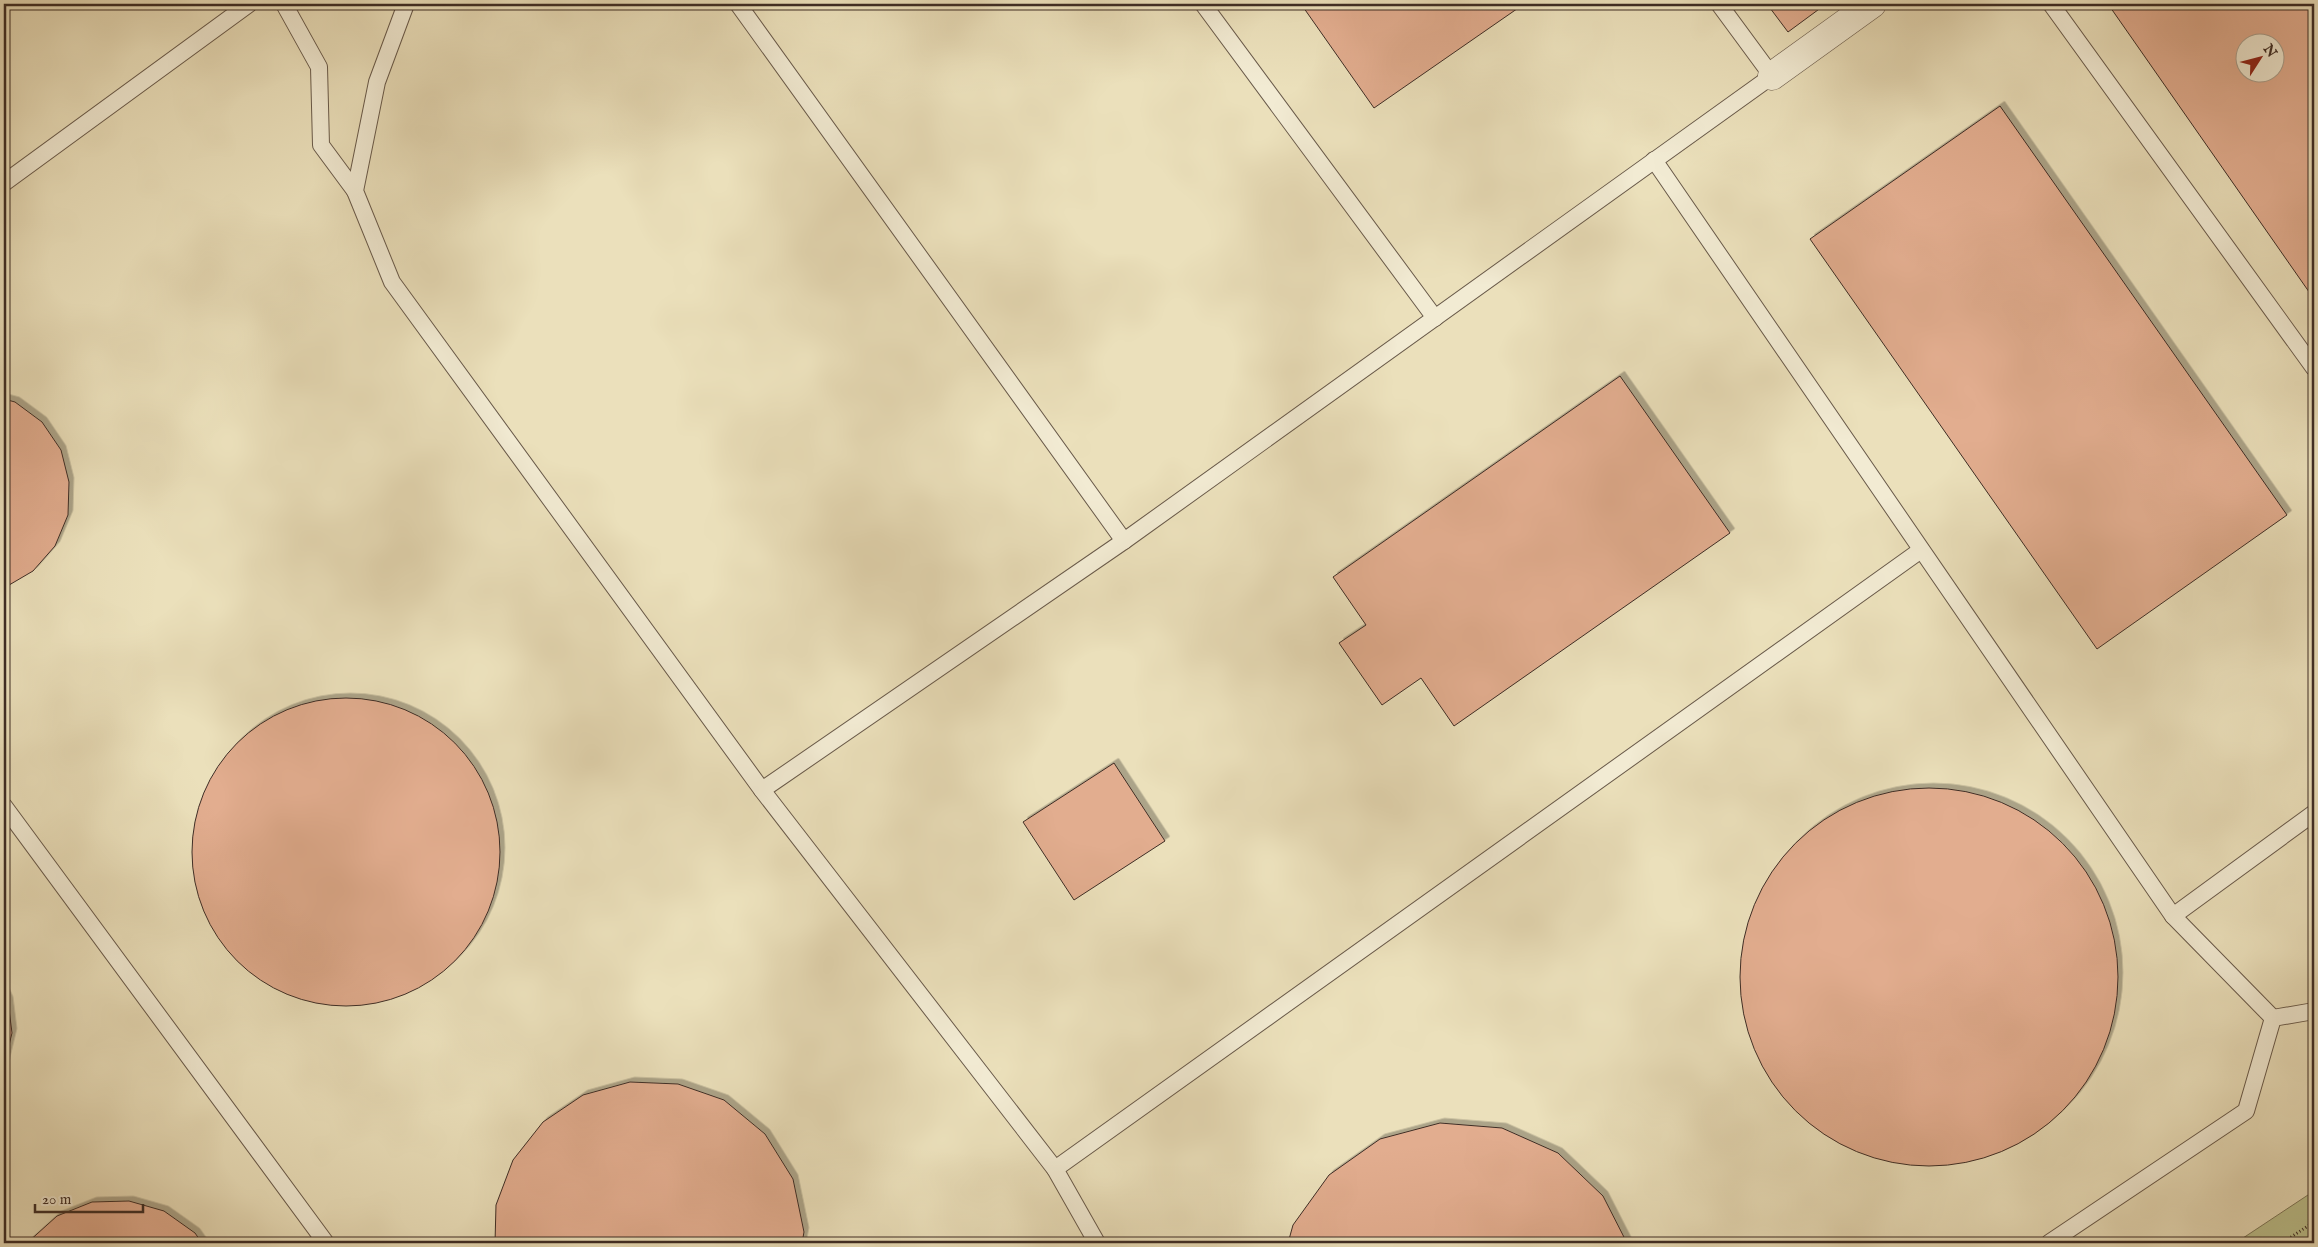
<svg xmlns="http://www.w3.org/2000/svg" width="2318" height="1247" font-family="'IM FELL English',serif">
	<style>
		.green { fill: #bcc18d; stroke: #7d7759 }
		.building { fill: #e2ad8f; stroke: #3e2d25; fill-rule: evenodd; filter: url(#shadow) }
		.lines { fill: none; stroke-linecap: round; stroke-linejoin: round }
		.lane-casing { stroke: #695a4a; stroke-width: 18 }
		.street-casing { stroke: #695a4a; stroke-width: 29 }
		.path { stroke: #3e2d25; stroke-width: 3; stroke-dasharray: 1 2.5; stroke-linecap: butt }
		.lane { stroke: #f2ebd3; stroke-width: 16 }
		.street { stroke: #f2ebd3; stroke-width: 28 }
	</style>
	<defs>
		<filter id="shadow"><feDropShadow dx="4.5" dy="-4.5" stdDeviation="0" flood-color="#0004"/></filter>
	</defs>
	<rect width="100%" height="100%" fill="#ebe0bb"/>
	<filter id="stains"><feTurbulence type="fractalNoise" baseFrequency=".004" numOctaves="4"/><feColorMatrix values="0 0 0 0 .2 0 0 0 0 .09 0 0 0 0 .02 0 0 0 .5 -.17"/></filter>
	<radialGradient id="worn" r=".72"><stop offset=".6" stop-color="#630" stop-opacity="0"/><stop offset="1" stop-color="#630" stop-opacity=".3"/></radialGradient>
	<!-- green -->
	<path class="green" d="M2314,1191V1243H2235L2237,1242Z"/>
	<!-- building -->
	<g class="building">
		<path d="M1301,4H1524L1374,108Z"/>
		<path d="M1767,4H1826L1788,32Z"/>
		<path d="M2108,4H2314V299ZM2246,42H2276V72H2246Z"/>
		<path d="M2000,106L2287,515L2097,649L1810,239Z"/>
		<path d="M1620,376L1730,533L1454,726L1421,678L1382,705L1339,643L1366,625L1333,577Z"/>
		<path d="M4,399L15,402L42,422L61,450L69,482L68,515L55,546L33,571L4,588Z"/>
		<circle cx="346" cy="852" r="154"/>
		<path d="M1114,763L1165,841L1074,900L1023,822Z"/>
		<circle cx="1929" cy="977" r="189"/>
		<path d="M4,992L8,1001L12,1033L4,1066Z"/>
		<path d="M630,1082L678,1084L724,1100L765,1134L793,1179L804,1232L802,1243H495L496,1205L513,1160L543,1122L583,1095Z"/>
		<path d="M1440,1123L1502,1128L1558,1153L1603,1196L1627,1243H1288L1293,1225L1329,1175L1380,1139Z"/>
		<path d="M129,1201L164,1211L195,1233L202,1243H27L57,1216L92,1202Z"/>
	</g>
	<g class="lines">
		<!-- lane casing -->
		<g class="lane-casing">
			<g id="lane">
				<path d="M284,4L319,67L321,145L355,191"/>
				<path d="M406,4L377,82L355,191L392,282L762,790L1055,1169L1097,1243"/>
				<path d="M738,4L1124,541"/>
				<path d="M1203,4L1435,318"/>
				<path d="M2051,4L2314,368"/>
				<path d="M1654,160L2173,916L2273,1018L2246,1111L2049,1243"/>
				<path d="M4,183L249,4"/>
				<path d="M762,790L1124,541L1772,76L1719,4"/>
				<path d="M4,806L326,1243"/>
				<path d="M2173,916L2314,813"/>
				<path d="M2273,1018L2314,1011"/>
				<path d="M1055,1169L1921,550"/>
			</g>
		</g>
		<!-- street casing -->
		<g class="street-casing">
			<path id="street" d="M1772,76L1872,4"/>
		</g>
		<!-- path -->
		<path class="path" d="M2282,1243L2314,1222"/>
		<!-- lane -->
		<use href="#lane" class="lane"/>
		<!-- street -->
		<use href="#street" class="street"/>
	</g>
	<!-- margin -->
	<rect width="2318" height="1247" fill="none" stroke="#ebe0bb" stroke-width="20"/>
	<rect x="5" y="5" width="2308" height="1237" fill="none" stroke="#3e2d25" stroke-width="2.5"/>
	<rect x="10" y="10" width="2298" height="1227" fill="none" stroke="#3e2d25"/>
	<!-- north arrow -->
	<g transform="translate(2260 58) rotate(54)"><circle r="24" fill="#f2ebd3" stroke="#aa9f8d"/>
	<path d="M0-4L9 19L0 12L-9 19Z" fill="#8f2418"/>
	<text y="-8" font-size="14" font-weight="bold" text-anchor="middle" fill="#3e2d25">N</text>
	</g>
	<!-- scale -->
	<path d="M35 1204v8h108v-8" fill="none" stroke="#3e2d25" stroke-width="2.5"/>
	<text x="42" y="1204" font-size="15" fill="#3e2d25" stroke="#f2ebd3" stroke-width="4" paint-order="stroke">20 m</text>
	<rect width="100%" height="100%" filter="url(#stains)"/>
	<rect width="100%" height="100%" fill="url(#worn)"/>
</svg>
